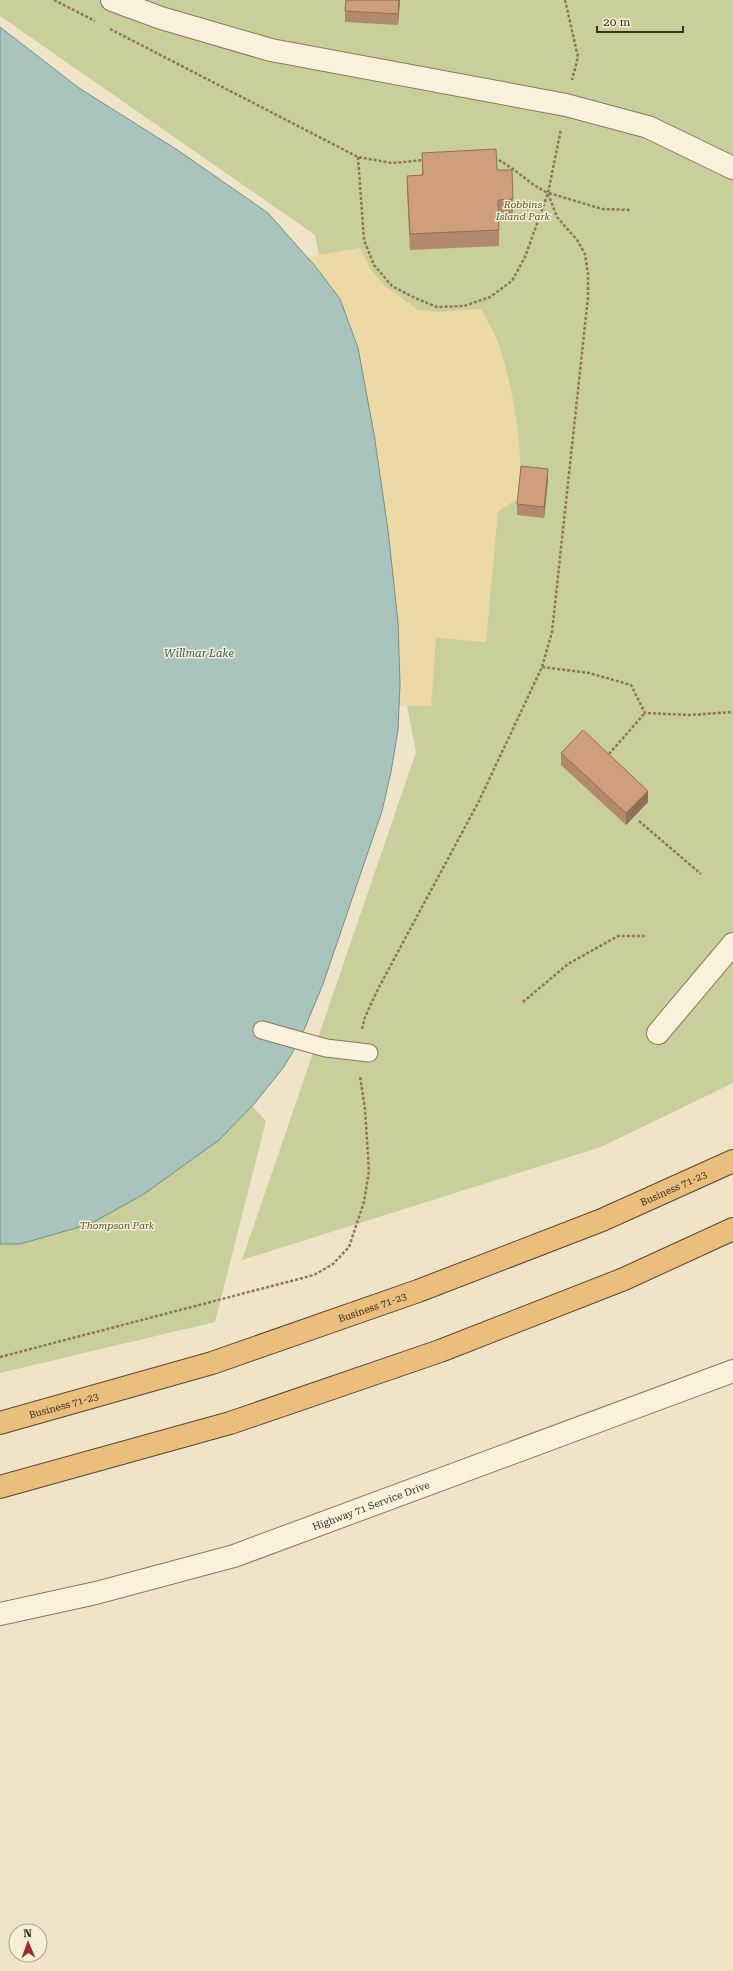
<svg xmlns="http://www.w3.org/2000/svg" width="733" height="1971" font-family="'Roboto Serif',serif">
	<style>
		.green { fill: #c9cf9b }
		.sand { fill: #ecd9a5 }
		.water { fill: #a9c4bc; stroke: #6f938a }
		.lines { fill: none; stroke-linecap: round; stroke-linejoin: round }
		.service-casing { stroke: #8d765c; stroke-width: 19 }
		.minor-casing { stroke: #8d765c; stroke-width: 24 }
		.trunk-casing { stroke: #5b4430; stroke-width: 24 }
		.path { stroke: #8d765c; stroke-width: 2.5; stroke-dasharray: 3 2; stroke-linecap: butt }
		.service { stroke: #faf1dc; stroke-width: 17 }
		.minor { stroke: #faf1dc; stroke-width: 22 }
		.trunk { stroke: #eabe7c; stroke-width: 22 }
		.wall { fill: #b2896c }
		.shaded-wall { fill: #916f58 }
		.building { fill: #cf9f7d; stroke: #916f58 }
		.labels { text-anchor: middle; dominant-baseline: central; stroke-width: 3; stroke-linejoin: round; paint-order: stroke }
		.park-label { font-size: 10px; font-style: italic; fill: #4d5a26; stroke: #f7eed8 }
		.street-label { font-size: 10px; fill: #3d2e20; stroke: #f7eed8 }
		.water-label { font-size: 11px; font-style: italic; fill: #2f5d5a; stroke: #f7eed8 }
	</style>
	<rect width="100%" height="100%" fill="#f0e4c8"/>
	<!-- green -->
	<g class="green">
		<path d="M0,0H733V1083L601,1147L242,1260L416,752L315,235L0,16Z"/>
		<path d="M230,1082L266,1121L215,1322L0,1373V1130Z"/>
	</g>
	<!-- sand -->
	<path class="sand" d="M360,248L371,270L384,285L418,310L438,312L481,309C487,321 495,333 499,345C514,391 524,450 519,498L498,511L486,642L436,638L431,706H399L398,623L388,530L374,434L315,266L307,257Z"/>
	<!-- water -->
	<path class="water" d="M0,27L79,88L179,151L268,213L315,266L340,299L358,348L374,434L388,530L398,622L400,684L398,730L391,772L382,811L323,984L299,1042L283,1068L255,1103L219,1140L144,1194L90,1224L20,1244H0Z"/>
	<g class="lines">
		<!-- service casing -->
		<g class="service-casing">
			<path id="service" d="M262,1030L326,1048L369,1053"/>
		</g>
		<!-- minor casing -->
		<g class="minor-casing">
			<g id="minor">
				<path d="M112,0L161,18L271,50L566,105L648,127L733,168"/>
				<path d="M658,1033L733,944"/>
				<path id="s1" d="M0,1614L96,1593L234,1556L733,1371"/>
			</g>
		</g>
		<!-- trunk casing -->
		<g class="trunk-casing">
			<g id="trunk">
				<path id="s2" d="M0,1423L212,1363L418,1291L602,1220L733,1161"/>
				<path d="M0,1487L230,1423L440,1351L624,1279L733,1229"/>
			</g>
		</g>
		<!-- path -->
		<g class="path">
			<path d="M54,0L95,21"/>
			<path d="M565,0L578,57L572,80"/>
			<path d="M110,29L358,157L392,163L425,160"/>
			<path d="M358,157L364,240L374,265L392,286L415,298L437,307L464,306L490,297L512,281L525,257L548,193L561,129"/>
			<path d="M494,158C515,167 527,183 548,193L557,217L577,240L585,254L588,274V297L552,632L542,667"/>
			<path d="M549,193L602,209L631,210"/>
			<path d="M609,754L645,713"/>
			<path d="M639,821L701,874"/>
			<path d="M523,1002L568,964L618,936H647"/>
			<path d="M362,1029L365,1017L378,989L479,801L542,667L589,673L631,685L645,713L690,715L733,712"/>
			<path d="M0,1357L314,1275L333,1264L349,1247L364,1202L369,1171L365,1109L360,1076"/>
		</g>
		<!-- service -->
		<use href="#service" class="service"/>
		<!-- minor -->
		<use href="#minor" class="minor"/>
		<!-- trunk -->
		<use href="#trunk" class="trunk"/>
	</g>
	<!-- wall -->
	<g class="wall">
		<path d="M400,0L398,25L345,22V11Z"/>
		<path d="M422,153L497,170L513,199V216H499V246L410,250L407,192V176L422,175Z"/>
		<path d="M548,480L544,518L517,515V504Z"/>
		<path d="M561,753L648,802L626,825L561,765Z"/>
	</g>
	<!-- shaded-wall -->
	<g class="shaded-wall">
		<path d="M399,0H400L398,25V14Z"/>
		<path d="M548,469V480L544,518V507Z"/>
		<path d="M648,791V802L626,825V813Z"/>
	</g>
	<!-- building -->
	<g class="building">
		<path d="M346,0H399L398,14L345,11Z"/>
		<path d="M496,149L497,170H512L513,199L498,200L499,230L410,234L407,176L423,175L422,153Z"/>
		<path d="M521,466L548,469L544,507L517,504Z"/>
		<path d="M583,730L648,791L626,813L561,753Z"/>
	</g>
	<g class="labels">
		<!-- park labels -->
		<g class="park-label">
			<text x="523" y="204">Robbins<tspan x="523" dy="12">Island Park</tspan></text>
			<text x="117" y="1225">Thompson Park</text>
		</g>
		<!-- street labels -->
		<g class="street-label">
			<text stroke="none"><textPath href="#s2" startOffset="714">Business 71-23</textPath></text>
			<text stroke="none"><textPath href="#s2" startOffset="390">Business 71-23</textPath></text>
			<text stroke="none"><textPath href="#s2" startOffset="66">Business 71-23</textPath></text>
			<text stroke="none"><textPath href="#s1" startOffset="387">Highway 71 Service Drive</textPath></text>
		</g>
		<!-- water labels -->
		<g class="water-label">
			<text x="199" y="653">Willmar Lake</text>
		</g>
	</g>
	<!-- north arrow -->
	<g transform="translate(28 1943) rotate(358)"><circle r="19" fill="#f7eed8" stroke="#ada18e"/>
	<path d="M0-3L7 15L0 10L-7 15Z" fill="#9e2a2b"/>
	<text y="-6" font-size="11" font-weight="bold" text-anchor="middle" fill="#3d2e20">N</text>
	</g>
	<!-- scale -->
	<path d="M597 26v6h86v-6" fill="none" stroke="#3d2e20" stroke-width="2"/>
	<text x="603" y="26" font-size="12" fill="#3d2e20" stroke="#f7eed8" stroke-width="3" paint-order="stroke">20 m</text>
</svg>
